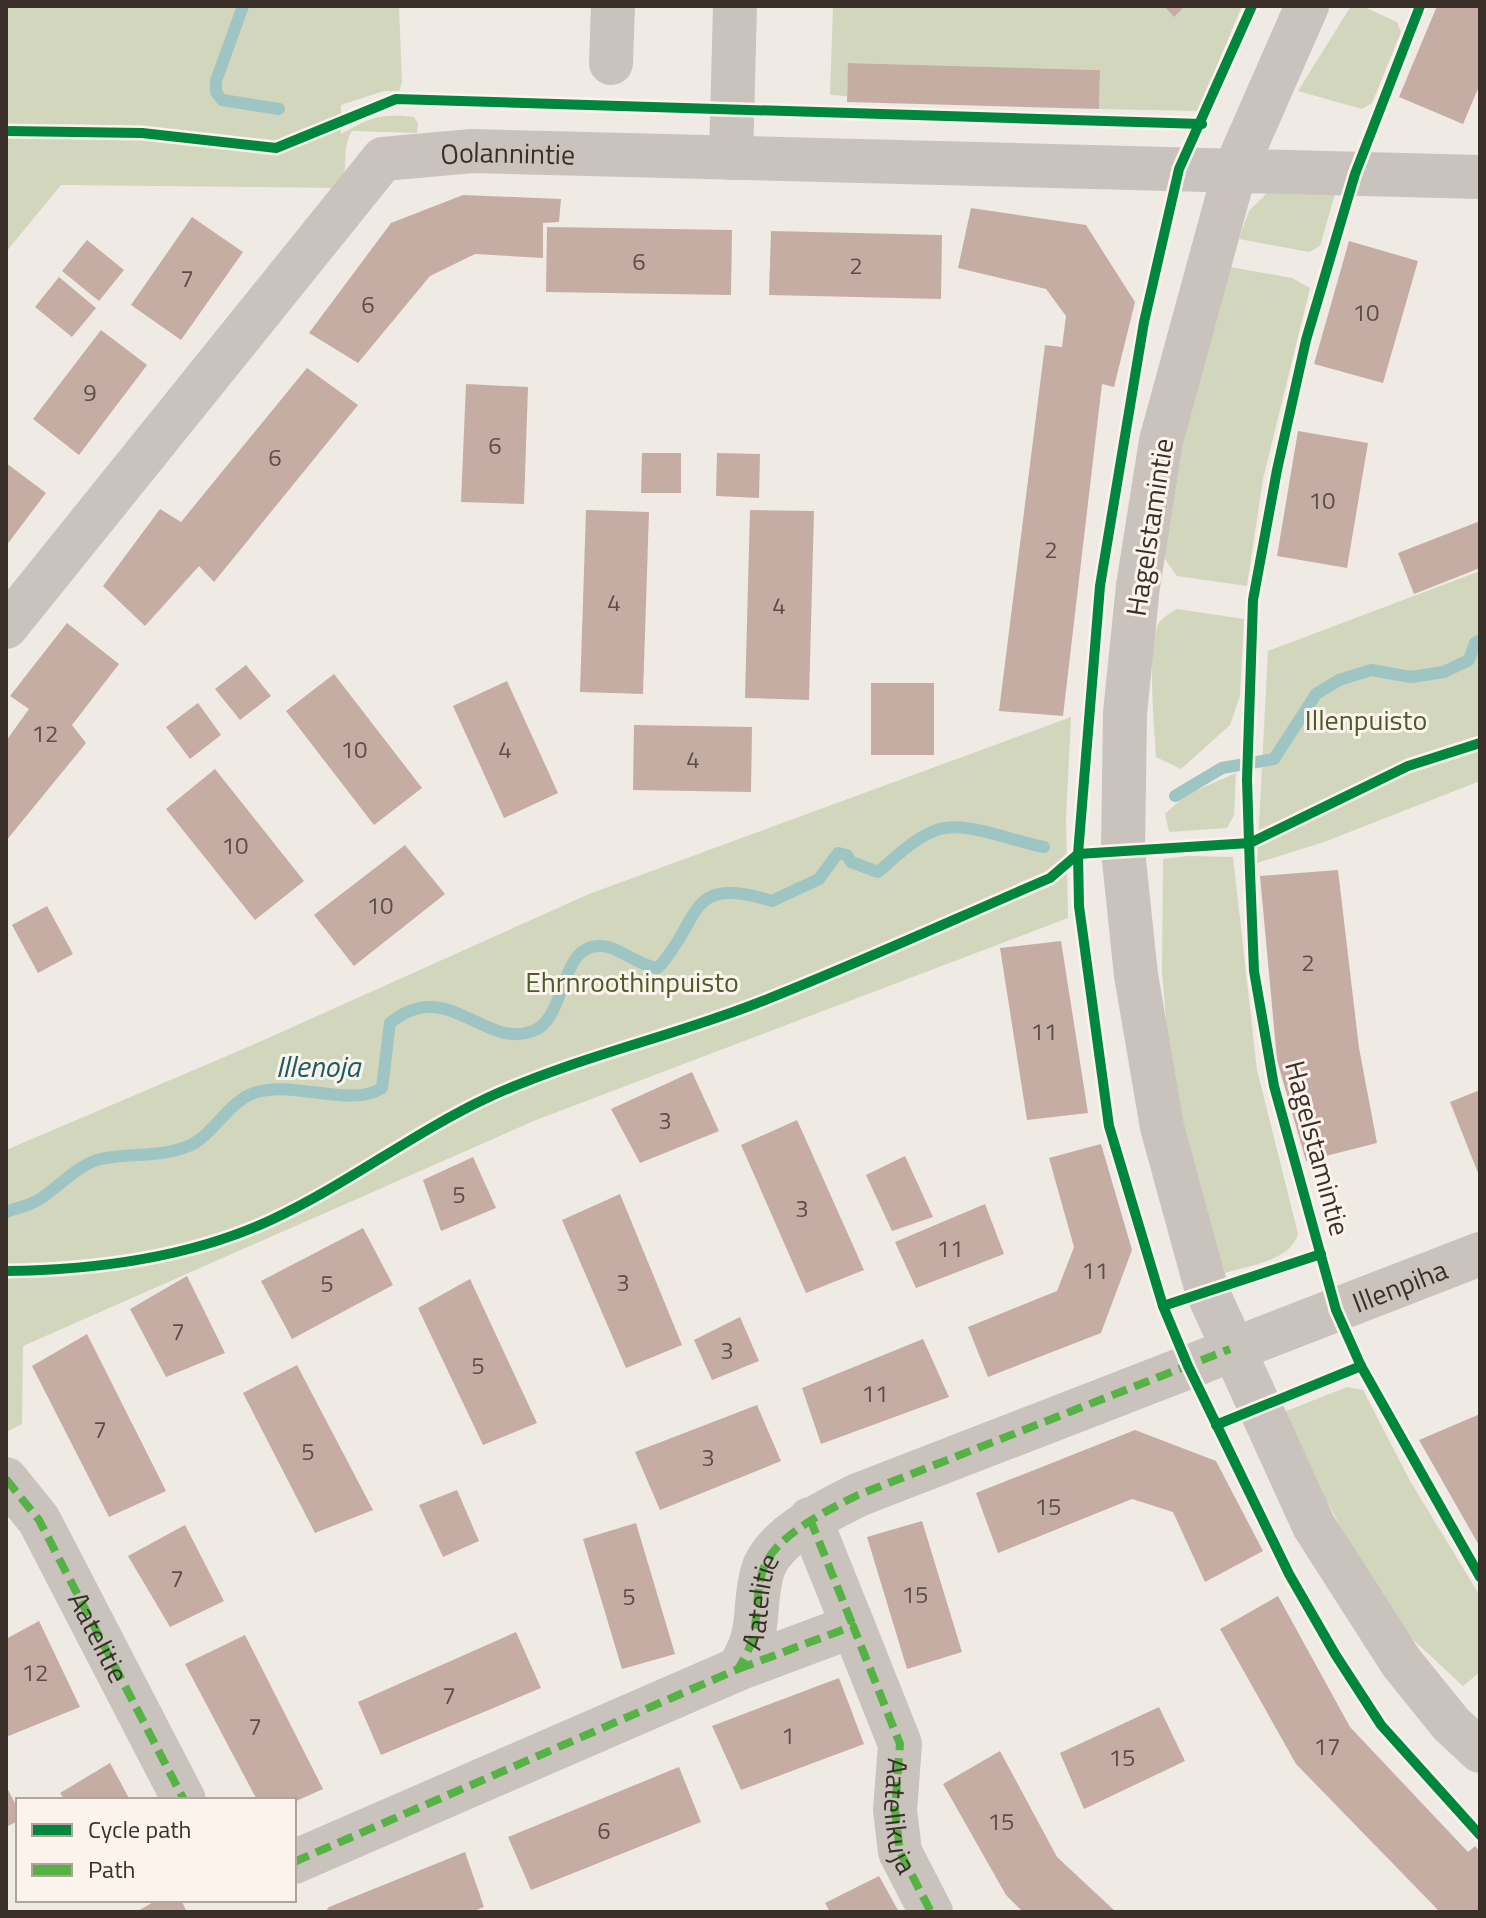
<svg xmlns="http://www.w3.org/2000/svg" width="1486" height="1918" font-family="'Titillium Web',sans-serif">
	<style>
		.green { fill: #d2d6bd }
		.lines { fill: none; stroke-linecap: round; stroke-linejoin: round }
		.stream { stroke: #9ec4c3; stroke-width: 12 }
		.building { fill: #c5ada4 }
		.minor { stroke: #cac2bc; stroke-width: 44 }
		.quiet { stroke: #57b246; stroke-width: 8; stroke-dasharray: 16 8; stroke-linecap: butt }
		.cycleway-casing { stroke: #fcf4ec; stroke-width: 15 }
		.cycleway { stroke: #00873e; stroke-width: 10 }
		.labels { text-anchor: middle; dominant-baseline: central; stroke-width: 6; stroke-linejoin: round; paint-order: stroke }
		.number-label { font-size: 24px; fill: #5e4e48 }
		.street-label { font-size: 28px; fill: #3b2f2a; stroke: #fcf4ec }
		.park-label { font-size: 28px; fill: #4b5c2b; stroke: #fcf4ec }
		.water-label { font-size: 30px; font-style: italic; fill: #1b5e61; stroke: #fcf4ec }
	</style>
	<rect width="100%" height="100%" fill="#f0eae4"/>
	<!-- green -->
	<g class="green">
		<path d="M6,6H399L402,82L399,91H384L341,105V134C370,118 378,113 414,117L418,123L417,133L352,131C340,151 350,169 340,188L61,185L6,252Z"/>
		<path d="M833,6H1164L1174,16L1185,6H1242L1198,111L1099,109L1100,70L849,63L847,96L830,95Z"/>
		<path d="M1351,6H1362L1397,22L1401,32L1372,103L1362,109L1298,91Z"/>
		<path d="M1337,187L1320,246L1309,252L1239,239L1249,211L1270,190Z"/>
		<path d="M1230,267L1292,278L1310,288L1263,479L1247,586L1177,576L1163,556L1187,421Z"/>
		<path d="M1480,571V781L1324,842L1257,863L1268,651Z"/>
		<path d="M1177,609L1244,619L1240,696L1230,725L1181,769L1156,757C1154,722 1148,664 1156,631C1158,619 1168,615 1177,609Z"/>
		<path d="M1071,717L1066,819L1068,918L536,1120L23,1346L22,1424L6,1432V1150L257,1043L589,894Z"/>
		<path d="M1236,773L1234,815L1227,828L1169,832L1165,814L1186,795Z"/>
		<path d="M1188,856L1233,857L1257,1070L1298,1234C1290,1261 1250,1265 1225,1273L1181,1115L1168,1043L1162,972L1163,859Z"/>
		<path d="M1347,1387L1363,1390L1410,1481L1480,1596V1672L1463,1686L1406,1633L1376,1591L1279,1414Z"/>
	</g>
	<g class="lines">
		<!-- stream -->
		<g class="stream">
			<path d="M243,6L216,81V92L222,100L279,109"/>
			<path d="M1175,796L1222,768L1274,759L1316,694L1339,680L1371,670L1411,677L1444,672L1469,660L1475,643L1480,640"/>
			<path d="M6,1212C17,1208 31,1205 40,1199C60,1186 78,1164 101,1159C132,1152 168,1159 196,1142C218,1128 231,1099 257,1092C297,1081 351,1108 382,1088L390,1023C448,976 484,1050 533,1031C568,1018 558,943 602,946C620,947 636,965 658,968C703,919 685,874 772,901L819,879L838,853L847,855L851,862L878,872C896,857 916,836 940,829C969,821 1014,842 1044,847"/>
		</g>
	</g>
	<!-- building -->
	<g class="building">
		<path d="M1164,6H1185L1174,17Z"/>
		<path d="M1437,6H1480V84L1463,124L1399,97Z"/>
		<path d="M848,63L1100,70L1099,109L847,102Z"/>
		<path d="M463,195L561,199L559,222L543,223V258L475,254L430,276L358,363L309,333L391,223Z"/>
		<path d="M971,208L1086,225L1135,302L1114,387L1102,384L1063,716L999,711L1045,345L1062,347L1066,316L1046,289L958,268Z"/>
		<path d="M192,217L243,252L181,340L131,305Z"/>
		<path d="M547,227L732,230L731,295L546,292Z"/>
		<path d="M771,231L942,235L941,299L769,295Z"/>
		<path d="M87,240L124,270L99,301L62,271Z"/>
		<path d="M1349,241L1418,261L1383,383L1314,364Z"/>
		<path d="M59,277L96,308L72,337L35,307Z"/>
		<path d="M101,330L147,365L79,455L33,419Z"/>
		<path d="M307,368L358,405L214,582L199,566L145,626L103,586L160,509L181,522Z"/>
		<path d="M466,384L528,387L524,504L461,502Z"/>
		<path d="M1298,431L1368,443L1347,568L1277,556Z"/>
		<path d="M642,453H681V493H641Z"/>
		<path d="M717,453L760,454L759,498L716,496Z"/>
		<path d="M6,463L46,493L6,546Z"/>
		<path d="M586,510L649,512L643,694L580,692Z"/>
		<path d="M750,510L814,511L809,700L745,698Z"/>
		<path d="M1480,521V568L1414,594L1398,553Z"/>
		<path d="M67,623L119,664L72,725L86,743L6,841V741L29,709L10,696Z"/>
		<path d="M246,665L271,696L240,720L215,689Z"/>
		<path d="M334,674L422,788L374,825L286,711Z"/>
		<path d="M507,681L558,793L504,818L453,706Z"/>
		<rect x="871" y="683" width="63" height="72"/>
		<path d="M198,703L221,735L190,759L166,727Z"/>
		<path d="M634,725L752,727L751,792L633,790Z"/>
		<path d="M215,769L304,881L255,920L166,809Z"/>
		<path d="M405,845L445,894L354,966L314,915Z"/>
		<path d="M1338,870L1359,1048L1377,1143L1306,1161L1277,1060L1260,876Z"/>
		<path d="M47,906L73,954L38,973L12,925Z"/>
		<path d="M1061,941L1088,1113L1027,1120L1000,948Z"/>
		<path d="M692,1072L719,1131L640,1163L611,1109Z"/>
		<path d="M1480,1090V1178L1450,1102Z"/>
		<path d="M797,1120L864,1270L806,1293L741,1145Z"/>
		<path d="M1101,1144L1132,1250L1101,1333L988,1377L968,1327L1057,1291L1074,1247L1049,1158Z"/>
		<path d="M905,1156L933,1217L892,1231L866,1175Z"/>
		<path d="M473,1157L496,1208L441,1231L423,1180Z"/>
		<path d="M620,1194L682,1345L626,1368L562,1220Z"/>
		<path d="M985,1204L1004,1254L916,1288L895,1242Z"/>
		<path d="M363,1228L393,1285L292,1339L261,1281Z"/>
		<path d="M187,1276L225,1353L166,1377L130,1309Z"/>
		<path d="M470,1279L537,1423L483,1445L418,1308Z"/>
		<path d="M740,1317L759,1361L712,1380L694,1340Z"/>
		<path d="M87,1334L166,1491L109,1517L32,1366Z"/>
		<path d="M923,1339L949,1397L821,1444L802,1388Z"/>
		<path d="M297,1365L373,1510L315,1533L243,1393Z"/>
		<path d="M757,1405L781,1461L660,1510L635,1452Z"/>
		<path d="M1480,1414V1547L1419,1440Z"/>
		<path d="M1135,1430L1216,1461L1263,1551L1205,1582L1173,1512L1132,1499L998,1553L976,1493Z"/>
		<path d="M457,1490L479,1541L443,1557L419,1505Z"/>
		<path d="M922,1521L962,1652L907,1669L867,1537Z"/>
		<path d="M636,1523L675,1654L622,1669L583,1539Z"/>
		<path d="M185,1525L224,1601L170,1627L128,1556Z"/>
		<path d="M1278,1596L1350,1727L1468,1852L1475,1846L1480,1852V1912H1440L1296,1764L1220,1629Z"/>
		<path d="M39,1621L80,1707L6,1737V1639Z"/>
		<path d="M516,1632L541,1688L381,1755L358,1702Z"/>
		<path d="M245,1635L323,1789L294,1802L257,1800L185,1664Z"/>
		<path d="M839,1678L864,1744L741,1790L712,1726Z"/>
		<path d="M1159,1707L1185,1761L1084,1809L1060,1753Z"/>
		<path d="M1000,1751L1057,1857L1116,1912H1023L1006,1895L943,1784Z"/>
		<path d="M110,1763L130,1800H65L60,1793Z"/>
		<path d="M679,1767L701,1822L531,1890L508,1837Z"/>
		<path d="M6,1786L18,1809V1821L6,1827Z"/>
		<path d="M465,1852L484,1907L471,1912H325L329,1907Z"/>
		<path d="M879,1876L899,1912H830L825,1903Z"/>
		<path d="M157,1900H181L187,1912H136Z"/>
	</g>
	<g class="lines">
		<!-- minor -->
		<g class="minor">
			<path d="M1307,6L1235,170L1161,441L1138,586L1125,713L1123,851L1136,975L1162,1127L1207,1291L1314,1526L1401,1662L1451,1724L1480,1751"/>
			<path d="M611,63L613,6"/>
			<path d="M731,158L735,6"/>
			<path id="s1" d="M6,627L383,159L472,151L1480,177"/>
			<path d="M6,1479L39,1520L184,1800"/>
			<path d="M810,1519L853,1626"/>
			<path id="s2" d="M738,1669L853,1626L900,1744L895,1810L900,1852L931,1912"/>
			<path id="s3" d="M294,1862L738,1669C763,1631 752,1612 762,1573C771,1537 828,1510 858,1495L1480,1254"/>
		</g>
		<!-- quiet -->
		<g class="quiet">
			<path id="s4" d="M6,1479L39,1520L184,1800"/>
			<path d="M810,1519L853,1626"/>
			<path d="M738,1669L853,1626L900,1744L895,1810L900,1852L931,1912"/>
			<path id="s5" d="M294,1862L738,1669C763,1631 752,1612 762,1573C771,1537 828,1510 858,1495L1230,1349"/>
		</g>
		<!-- cycleway casing -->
		<g class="cycleway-casing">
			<g id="cycleway">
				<path d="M1252,6L1179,169L1144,322L1100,586L1078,854L1079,906L1109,1126L1163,1306L1188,1366L1289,1574L1335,1654L1381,1725L1480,1835"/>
				<path d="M1420,6L1355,174L1306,340L1277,470L1253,600L1247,780L1250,872L1254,971L1274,1086L1336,1310L1361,1366L1480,1577"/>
				<path d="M6,131L142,133L276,148L396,99L1202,124"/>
				<path d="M6,1271C96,1270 189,1258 271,1220C346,1185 413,1133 487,1098C574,1058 667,1038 755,1004C855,965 952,920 1050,878L1078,854L1250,843L1408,766L1480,743"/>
				<path d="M1163,1306L1321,1254"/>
				<path d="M1216,1425L1361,1366"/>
			</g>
		</g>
		<!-- cycleway -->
		<use href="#cycleway" class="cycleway"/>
	</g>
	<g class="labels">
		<!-- number labels -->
		<g class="number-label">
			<text x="639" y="261">6</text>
			<text x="856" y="265">2</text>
			<text x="187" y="278">7</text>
			<text x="368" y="304">6</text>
			<text x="1366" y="312">10</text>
			<text x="90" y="392">9</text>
			<text x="495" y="445">6</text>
			<text x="275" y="457">6</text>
			<text x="1322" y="500">10</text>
			<text x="1051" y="549">2</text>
			<text x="614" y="602">4</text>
			<text x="779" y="605">4</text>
			<text x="45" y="733">12</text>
			<text x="354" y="749">10</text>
			<text x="505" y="749">4</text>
			<text x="693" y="759">4</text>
			<text x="235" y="845">10</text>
			<text x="380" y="905">10</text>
			<text x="1308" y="962">2</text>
			<text x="1044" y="1031">11</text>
			<text x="665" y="1120">3</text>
			<text x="459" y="1194">5</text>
			<text x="802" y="1208">3</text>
			<text x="950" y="1248">11</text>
			<text x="1095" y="1270">11</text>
			<text x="623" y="1282">3</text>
			<text x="327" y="1283">5</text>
			<text x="178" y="1331">7</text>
			<text x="727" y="1350">3</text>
			<text x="478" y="1365">5</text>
			<text x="875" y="1393">11</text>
			<text x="100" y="1429">7</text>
			<text x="308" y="1451">5</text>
			<text x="708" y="1457">3</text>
			<text x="1048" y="1506">15</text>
			<text x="177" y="1578">7</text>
			<text x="915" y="1594">15</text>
			<text x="629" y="1596">5</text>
			<text x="35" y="1672">12</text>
			<text x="449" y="1695">7</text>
			<text x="255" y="1726">7</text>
			<text x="788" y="1735">1</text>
			<text x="1327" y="1746">17</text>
			<text x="1122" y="1757">15</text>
			<text x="1001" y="1821">15</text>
			<text x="604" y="1830">6</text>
		</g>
		<!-- street labels -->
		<g class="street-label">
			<text stroke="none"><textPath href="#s1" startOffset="726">Oolannintie</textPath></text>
			<text transform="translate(1149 527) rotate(-81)">Hagelstamintie</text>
			<text transform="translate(1318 1148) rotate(75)">Hagelstamintie</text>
			<text stroke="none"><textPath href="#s3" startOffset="1292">Illenpiha</textPath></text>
			<text stroke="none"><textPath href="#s5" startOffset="556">Aatelitie</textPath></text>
			<text stroke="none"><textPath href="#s4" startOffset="184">Aatelitie</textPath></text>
			<text stroke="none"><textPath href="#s2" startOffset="322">Aatelikuja</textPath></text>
		</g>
		<!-- park labels -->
		<g class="park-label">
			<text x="1366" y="719">Illenpuisto</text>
			<text x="632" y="981">Ehrnroothinpuisto</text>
		</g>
		<!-- water labels -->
		<g class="water-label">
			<text x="318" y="1066">Illenoja</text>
		</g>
	</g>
	<!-- border -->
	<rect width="1486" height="1918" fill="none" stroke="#3b2f2a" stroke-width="16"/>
	<!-- legend -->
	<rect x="16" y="1798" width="280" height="104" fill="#fcf4ec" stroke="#afa59e" stroke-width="2"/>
	<rect x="32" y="1824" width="40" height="12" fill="#00873e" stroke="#afa59e" stroke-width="2"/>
	<text x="88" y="1838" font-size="24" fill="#3b2f2a">Cycle path</text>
	<rect x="32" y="1864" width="40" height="12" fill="#57b246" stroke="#afa59e" stroke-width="2"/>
	<text x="88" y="1878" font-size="24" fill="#3b2f2a">Path</text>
</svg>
